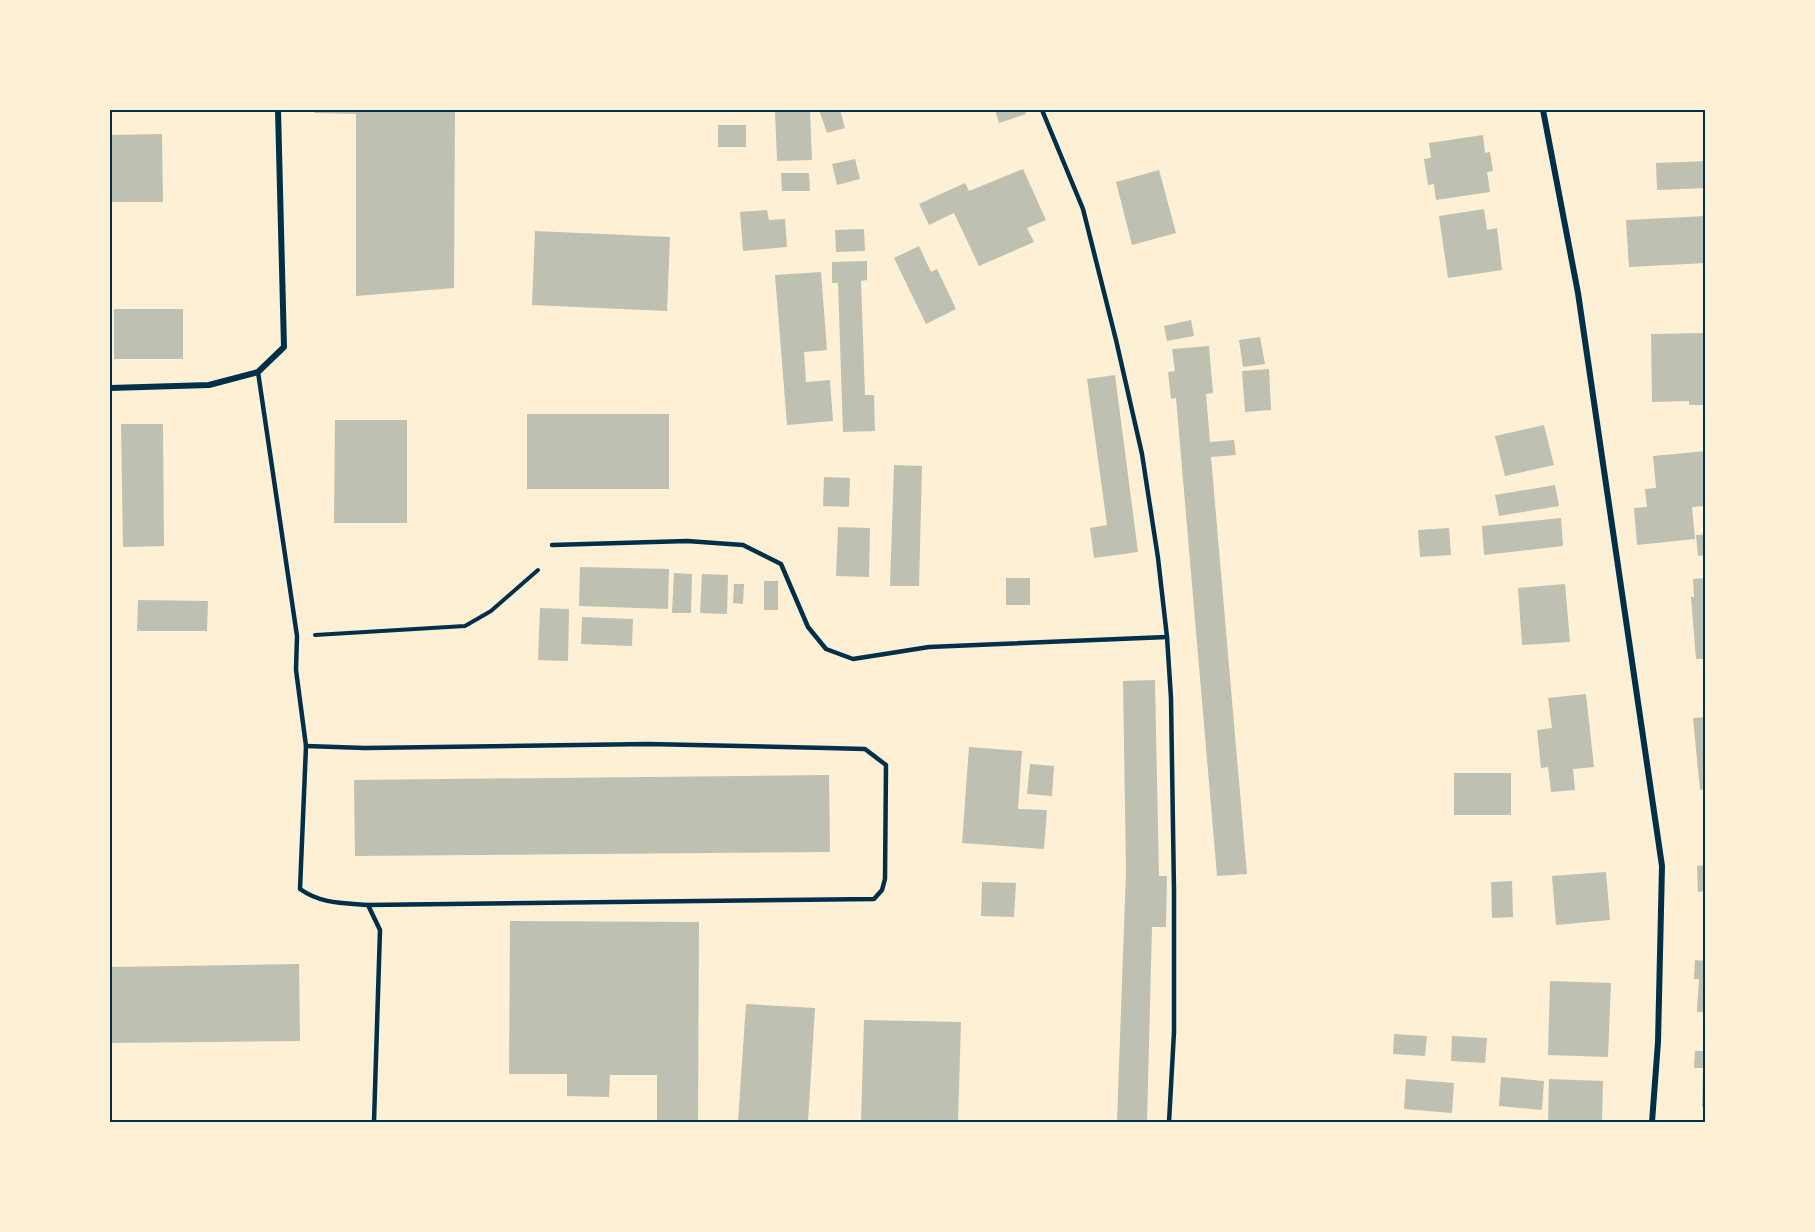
<svg xmlns="http://www.w3.org/2000/svg" width="1815" height="1232" font-family="'Fira Sans Condensed',sans-serif">
	<style>
		.building { fill: #bec0b2 }
		.lines { fill: none; stroke-linecap: round; stroke-linejoin: round }
		.path { stroke: #003049; stroke-width: 4 }
		.service { stroke: #003049; stroke-width: 4.5 }
		.minor { stroke: #003049; stroke-width: 6 }
		.neatline { fill: none; stroke: #003049; stroke-width: 2 }
	</style>
	<rect width="100%" height="100%" fill="#fdf0d5"/>
	<!-- building -->
	<g class="building">
		<path d="M314,110H455L454,288L356,296V114L314,113Z"/>
		<path d="M775,110H810L812,160L777,161Z"/>
		<path d="M819,110H840L845,128L827,133Z"/>
		<path d="M995,110H1025L1026,114L999,123Z"/>
		<rect x="718" y="125" width="28" height="22"/>
		<path d="M162,134L163,202H110V135Z"/>
		<path d="M1483,135L1485,153L1490,152L1493,171L1487,172L1490,192L1436,200L1434,184L1428,185L1424,159L1431,158L1429,143Z"/>
		<path d="M855,159L860,179L837,185L832,164Z"/>
		<path d="M1706,161V188L1657,190L1656,163Z"/>
		<path d="M1023,169L1046,220L1027,228L1034,242L979,266L954,213L929,225L919,204L965,183L969,191Z"/>
		<path d="M1159,170L1176,233L1132,245L1116,182Z"/>
		<path d="M781,173H809L810,191H782Z"/>
		<path d="M1484,209L1487,230L1497,228L1502,270L1448,278L1439,216Z"/>
		<path d="M767,210L769,220L785,219L787,247L743,251L740,212Z"/>
		<path d="M1706,216V263L1629,267L1626,220Z"/>
		<path d="M864,229L865,251L836,252L835,230Z"/>
		<path d="M535,231L670,237L667,311L532,305Z"/>
		<path d="M919,246L931,272L937,269L956,309L926,324L894,258Z"/>
		<path d="M867,261V280L861,281L865,395H874L875,431L843,432L838,283H832V262Z"/>
		<path d="M821,272L827,350L804,352L806,382L830,380L833,421L787,425L775,275Z"/>
		<rect x="114" y="309" width="69" height="50"/>
		<path d="M1191,320L1194,336L1167,341L1164,326Z"/>
		<path d="M1706,333V405H1689V401L1652,402L1651,334Z"/>
		<path d="M1260,337L1265,364L1243,367L1239,340Z"/>
		<path d="M1209,346L1213,393L1206,394L1210,442L1234,440L1236,455L1211,457L1247,874L1217,876L1176,398L1171,399L1168,372L1175,371L1172,349Z"/>
		<path d="M1269,369L1271,410L1245,412L1242,371Z"/>
		<path d="M1115,375L1138,552L1094,558L1090,528L1107,525L1087,379Z"/>
		<rect x="527" y="414" width="142" height="75"/>
		<path d="M335,420H407V523H334Z"/>
		<path d="M121,424H163L164,546L123,547Z"/>
		<path d="M1544,425L1554,465L1505,476L1495,436Z"/>
		<path d="M1706,451V506L1692,507L1695,539L1637,545L1634,508L1647,507L1645,489L1656,488L1653,456Z"/>
		<path d="M894,465L922,466L919,586H890Z"/>
		<path d="M824,477L850,478L849,507L823,506Z"/>
		<path d="M1555,485L1559,506L1499,516L1495,495Z"/>
		<path d="M1561,518L1563,546L1484,555L1482,526Z"/>
		<path d="M838,527L870,528L869,577L836,576Z"/>
		<path d="M1449,528L1451,555L1420,557L1418,530Z"/>
		<path d="M1706,534V555L1698,556L1696,535Z"/>
		<path d="M580,567L669,569L668,609L579,606Z"/>
		<path d="M674,573L692,574L691,613H672Z"/>
		<path d="M702,574L728,575L727,614L700,613Z"/>
		<rect x="1006" y="578" width="24" height="27"/>
		<path d="M1706,578V659H1696L1691,597H1694L1693,579Z"/>
		<rect x="764" y="581" width="14" height="29"/>
		<path d="M734,584H744L743,604L733,603Z"/>
		<path d="M1565,584L1570,642L1522,645L1518,588Z"/>
		<path d="M138,600L208,601L207,631H137Z"/>
		<path d="M540,608L569,609L568,661L538,660Z"/>
		<path d="M582,617L633,619L632,646L581,644Z"/>
		<path d="M1155,680L1159,876H1167L1166,927H1152L1147,1122H1117L1126,871L1123,681Z"/>
		<path d="M1586,694L1594,767L1573,769L1575,790L1551,792L1548,767L1541,768L1537,730L1552,728L1548,698Z"/>
		<path d="M1706,717V789L1700,790L1693,718Z"/>
		<path d="M969,747L1022,751L1018,809L1047,810L1044,849L962,843Z"/>
		<path d="M1030,764L1054,766L1052,796L1027,794Z"/>
		<rect x="1454" y="773" width="57" height="42"/>
		<path d="M829,775L830,852L355,856L354,780Z"/>
		<path d="M1706,865V891L1698,892L1697,866Z"/>
		<path d="M1606,872L1610,920L1556,925L1552,876Z"/>
		<path d="M1512,881L1513,917L1492,918L1491,882Z"/>
		<path d="M982,882L1016,883L1014,917L981,916Z"/>
		<path d="M510,921L699,922L698,1122H657V1075H610L609,1097L567,1096V1074H509Z"/>
		<path d="M1695,960L1706,961V1012H1697L1699,979H1694Z"/>
		<path d="M299,964L300,1041L110,1043V967Z"/>
		<path d="M1550,981L1611,983L1608,1057L1548,1055Z"/>
		<path d="M746,1004L815,1008L808,1122H738Z"/>
		<path d="M864,1020L961,1022L958,1122H861Z"/>
		<path d="M1394,1034L1427,1036L1425,1056L1393,1054Z"/>
		<path d="M1452,1036L1487,1038L1485,1063L1451,1061Z"/>
		<path d="M1703,1038H1706V1108L1702,1107L1703,1068H1694L1695,1051H1703Z"/>
		<path d="M1501,1077L1544,1081L1542,1110L1499,1106Z"/>
		<path d="M1406,1079L1454,1083L1452,1113L1404,1109Z"/>
		<path d="M1549,1079L1603,1081L1602,1122H1548Z"/>
	</g>
	<g class="lines">
		<!-- path -->
		<path class="path" d="M315,635L465,626L491,611L538,570"/>
		<!-- service -->
		<g class="service">
			<path d="M1042,110L1083,209L1116,340L1142,454L1158,558L1167,637L1171,698L1174,891V1032L1169,1122"/>
			<path d="M258,372L297,636L296,670L306,746L300,889C321,904 343,903 368,905L380,930L374,1122"/>
			<path d="M552,545L687,541L743,545L781,564L808,627L826,649L853,659L929,647L1167,637"/>
			<path d="M306,746L365,748L648,744L827,748L865,749L886,765L885,879L882,890L874,899L368,905"/>
		</g>
		<!-- minor -->
		<g class="minor">
			<path d="M1543,110L1578,293L1662,866L1658,1042L1652,1122"/>
			<path d="M110,388L209,385L258,372L284,347L278,110"/>
		</g>
	</g>
	<!-- border -->
	<rect width="1815" height="1232" fill="none" stroke="#fdf0d5" stroke-width="222"/>
	<rect x="111" y="111" width="1593" height="1010" class="neatline"/>
</svg>
